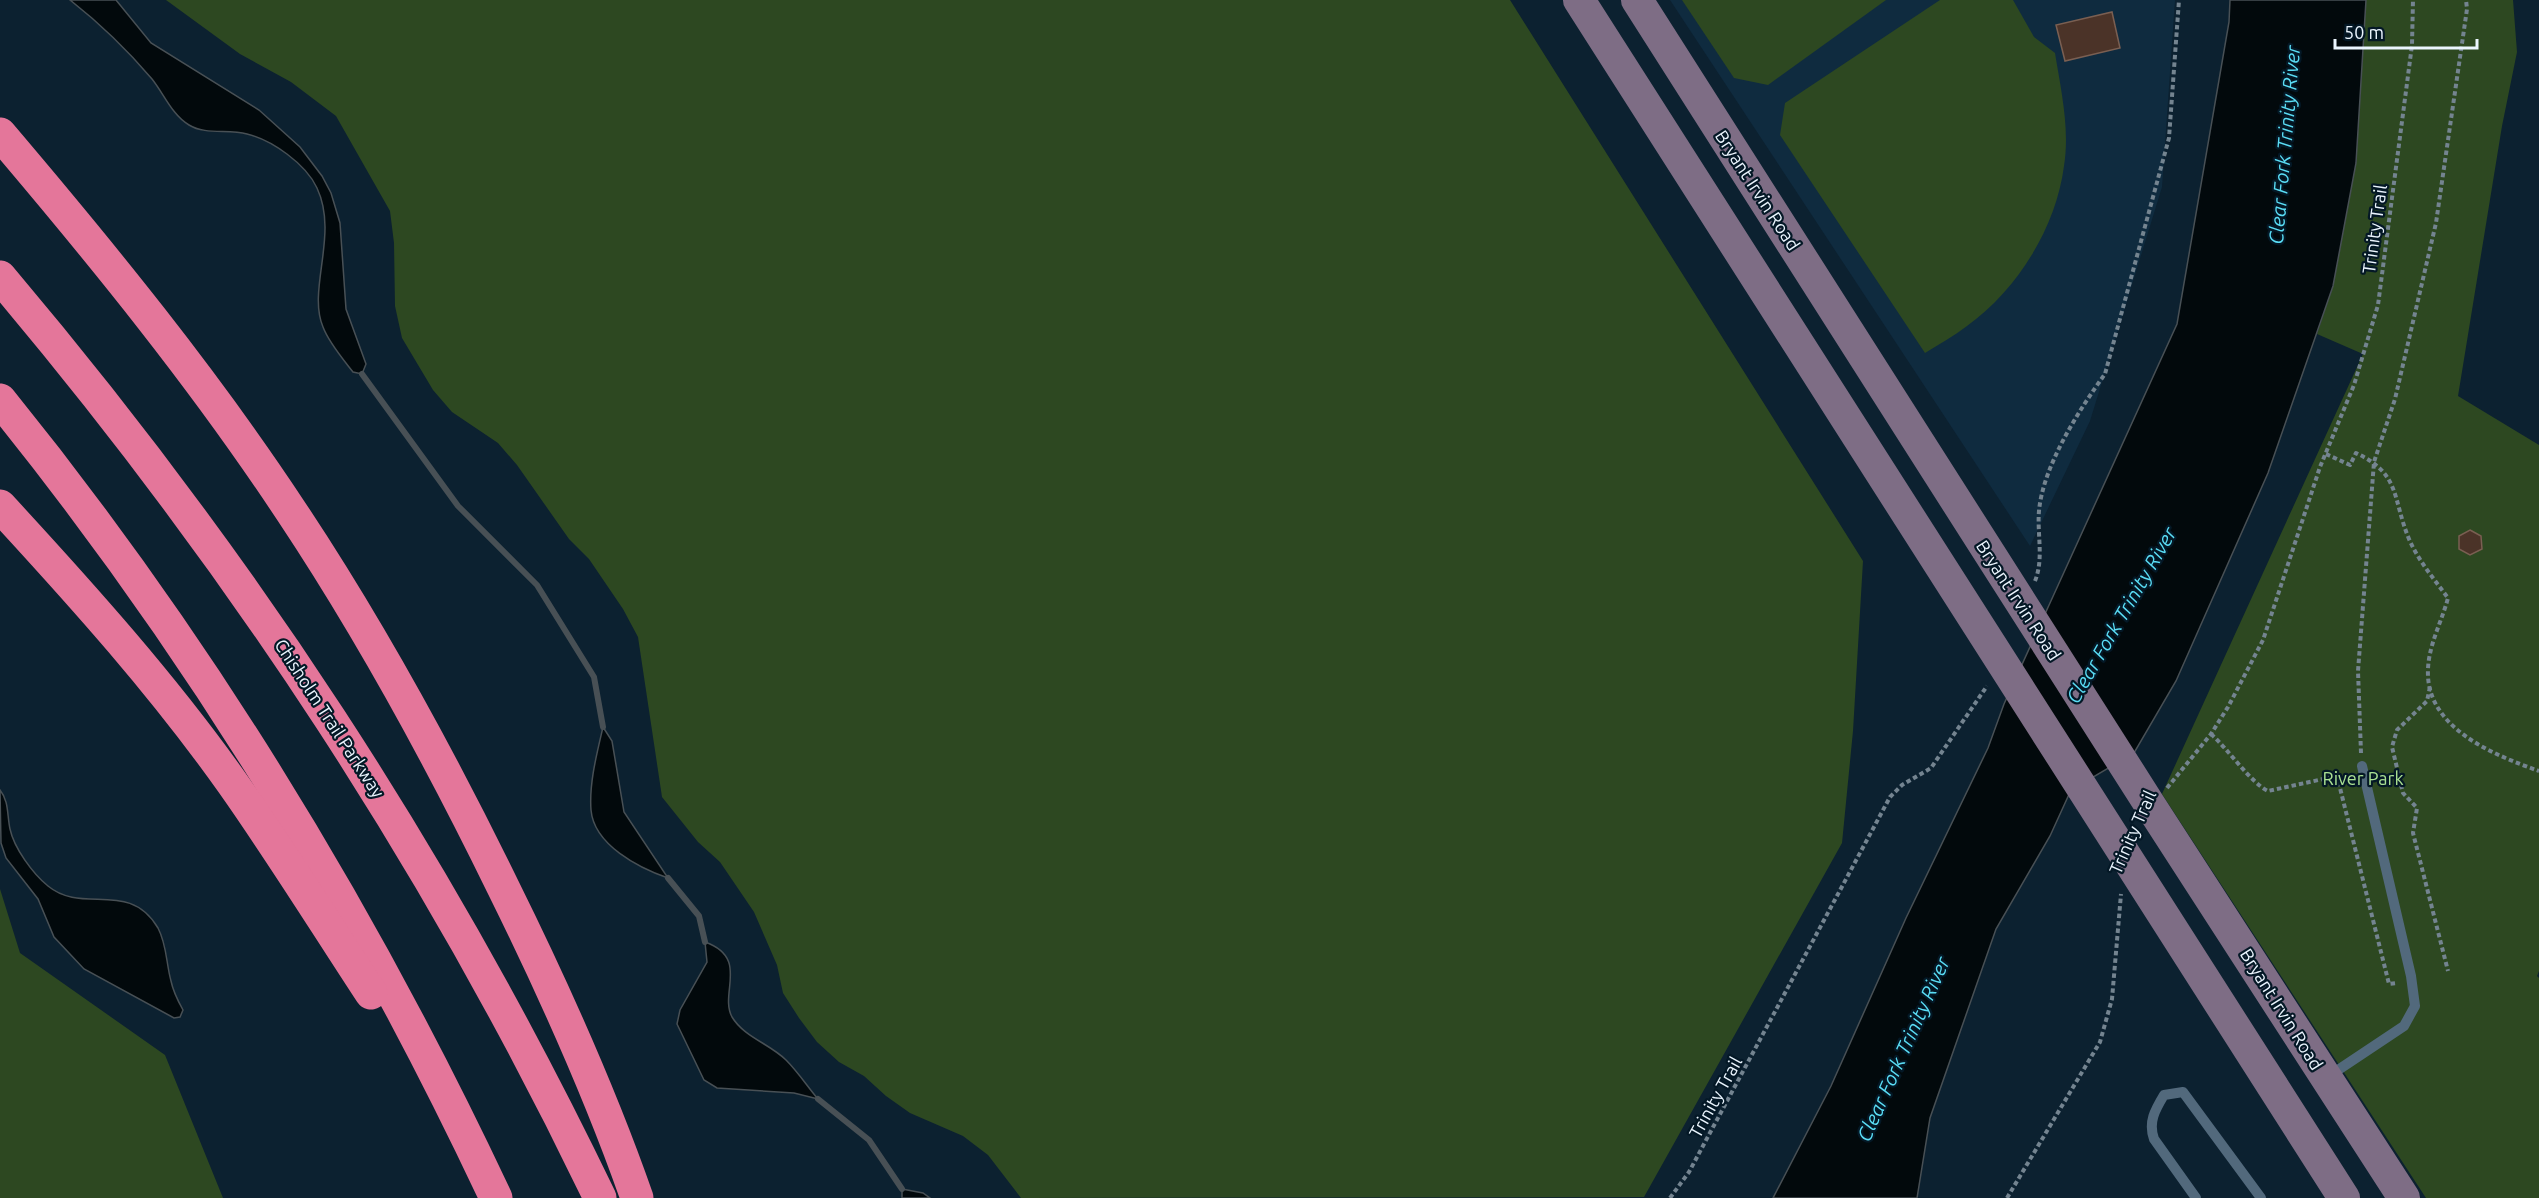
<svg xmlns="http://www.w3.org/2000/svg" width="2539" height="1198" font-family="Ubuntu,sans-serif">
	<style>
		.built { fill: #0f2b3f }
		.green { fill: #2d4821 }
		.water { fill: #02090c; stroke: #485055; stroke-width: 1.5 }
		.lines { fill: none; stroke-linecap: round; stroke-linejoin: round }
		.stream { stroke: #485055; stroke-width: 6 }
		.building { fill: #4b3328; stroke: #7a5f52; stroke-width: 1.5 }
		.path { stroke: #748490; stroke-width: 4; stroke-dasharray: 4.5 3; stroke-linecap: butt }
		.lane { stroke: #52697c; stroke-width: 10 }
		.secondary { stroke: #7e6d85; stroke-width: 32 }
		.highway { stroke: #e4769a; stroke-width: 33 }
		.labels { text-anchor: middle; dominant-baseline: central; stroke-width: 4.5; stroke-linejoin: round; paint-order: stroke }
		.street-label { font-size: 18px; fill: #ebf5fe; stroke: #041826 }
		.park-label { font-size: 18px; fill: #aae193; stroke: #041826 }
		.water-label { font-size: 20px; font-style: italic; fill: #5addf5; stroke: #041826 }
	</style>
	<rect width="100%" height="100%" fill="#0c2130"/>
	<!-- built -->
	<path class="built" d="M1670,0H2175L2162,187L2090,421L2030,546Z"/>
	<!-- green -->
	<g class="green">
		<path d="M166,0H1510L1863,561L1853,731L1842,843L1644,1197L1021,1198L988,1155L963,1136L910,1113L886,1096L864,1076L839,1062L817,1042L799,1018L783,993L777,965L754,912L720,862L698,842L662,797L638,637L623,609L589,559L569,539L517,465L498,443L452,412L433,390L402,338L395,306L394,243L390,211L336,116L291,82L240,54Z"/>
		<path d="M1682,0H1886L1768,85L1734,78Z"/>
		<path d="M1940,0H2013L2034,37L2055,53C2061,90 2070,129 2064,166C2056,228 2017,290 1967,326C1954,336 1939,344 1925,353L1780,135L1785,103Z"/>
		<path d="M2366,0H2513L2517,52L2502,126L2458,396L2539,445V971L2537,976L2539,978V1198H2426L2162,794L2363,354L2317,334L2333,286L2356,163Z"/>
		<path d="M0,889L20,953L165,1055L223,1198H0Z"/>
	</g>
	<!-- water -->
	<g class="water">
		<path d="M70,0H116L151,43L259,110L300,147L322,176L331,193L340,223L346,309L366,364L362,374L353,372C343,359 329,343 323,327C307,289 339,235 317,188C306,164 272,140 247,134C228,129 205,135 189,125C172,115 164,94 152,79C129,52 98,22 70,0Z"/>
		<path d="M2230,0H2366L2356,163L2333,286L2268,473L2176,681L2134,753L2071,790L2050,836L1996,929L1930,1118L1917,1198H1773L1831,1086L1906,918L1988,748L2004,704L2177,324L2229,22Z"/>
		<path d="M603,727L612,741L624,812L668,878C639,868 594,845 591,810C589,783 597,753 603,727Z"/>
		<path d="M0,790C9,801 7,815 10,829C14,848 33,874 48,886C83,915 129,879 158,928C167,945 166,963 171,981C173,991 178,1001 183,1010L180,1017L174,1018L84,969L54,937L38,899L6,858L1,843Z"/>
		<path d="M705,942C750,958 719,993 732,1017C744,1037 770,1044 786,1060C798,1072 807,1086 818,1099L794,1093L717,1088L704,1080L677,1024L680,1010L707,962Z"/>
		<path d="M902,1189L923,1193L930,1198H902Z"/>
	</g>
	<g class="lines">
		<!-- stream -->
		<g class="stream">
			<path d="M362,374L458,506L537,585L594,677L603,727"/>
			<path d="M668,878L699,916L705,942"/>
			<path d="M818,1099L869,1140L902,1189"/>
		</g>
	</g>
	<!-- building -->
	<g class="building">
		<path d="M2112,12L2120,48L2065,61L2056,25Z"/>
		<path d="M2470,530L2481,536L2482,549L2470,555L2459,549V536Z"/>
	</g>
	<g class="lines">
		<!-- path -->
		<g class="path">
			<path d="M2326,454L2350,465L2356,453C2401,474 2392,498 2409,539C2418,560 2434,579 2448,598C2442,621 2429,644 2428,669C2425,728 2494,755 2539,771"/>
			<path d="M2035,581C2044,559 2037,534 2039,511C2043,466 2079,410 2105,374L2169,138L2179,0"/>
			<path d="M2430,687L2427,701L2397,730L2392,747L2403,793L2417,808L2413,833L2448,971"/>
			<path d="M2211,734C2228,749 2251,783 2268,791L2337,776L2389,984L2398,983"/>
			<path d="M2361,753L2358,671L2374,462L2395,399L2436,223L2467,9L2466,0"/>
			<path d="M2167,788L2211,734L2228,707L2263,640L2320,467L2354,385L2378,305L2412,45L2413,0"/>
			<path d="M1670,1198L1689,1172L1890,797L1902,785L1931,768L1987,686"/>
			<path d="M2007,1198L2100,1042L2112,999L2121,894"/>
		</g>
		<!-- lane -->
		<g class="lane">
			<path d="M2329,1076L2404,1026L2415,1006L2411,976L2362,766"/>
			<path d="M2196,1198L2154,1139C2148,1122 2155,1110 2164,1095L2183,1092L2261,1198"/>
		</g>
		<!-- secondary -->
		<g class="secondary">
			<path d="M1579,0L2344,1198"/>
			<path d="M1637,0L2148,802L2404,1198"/>
		</g>
		<!-- highway -->
		<g class="highway">
			<path d="M0,134C102,254 204,379 291,511C371,631 440,758 503,887C553,988 600,1092 637,1198"/>
			<path d="M0,277C241,562 438,861 600,1198"/>
			<path d="M0,400C197,643 363,915 496,1198"/>
			<path d="M0,506C82,595 163,685 233,784C281,852 325,923 371,993"/>
		</g>
	</g>
	<g class="labels">
		<!-- street labels -->
		<g class="street-label">
			<text transform="translate(1758 190) rotate(57)">Bryant Irvin Road</text>
			<text transform="translate(2374 229) rotate(-82)">Trinity Trail</text>
			<text transform="translate(2019 600) rotate(57)">Bryant Irvin Road</text>
			<text transform="translate(330 718) rotate(57)">Chisholm Trail Parkway</text>
			<text transform="translate(2132 832) rotate(-66)">Trinity Trail</text>
			<text transform="translate(2282 1009) rotate(58)">Bryant Irvin Road</text>
			<text transform="translate(1715 1097) rotate(-61)">Trinity Trail</text>
		</g>
		<!-- park labels -->
		<g class="park-label">
			<text x="2363" y="778">River Park</text>
		</g>
		<!-- water labels -->
		<g class="water-label">
			<text transform="translate(2284 145) rotate(-85)">Clear Fork Trinity River</text>
			<text transform="translate(2121 615) rotate(-60)">Clear Fork Trinity River</text>
			<text transform="translate(1903 1049) rotate(-66)">Clear Fork Trinity River</text>
		</g>
	</g>
	<!-- scale -->
	<path d="M2335 39v9h142v-9" fill="none" stroke="#ebf5fe" stroke-width="3"/>
	<text x="2344" y="39" font-size="18" fill="#ebf5fe" stroke="#041826" stroke-width="4.5" paint-order="stroke">50 m</text>
</svg>
